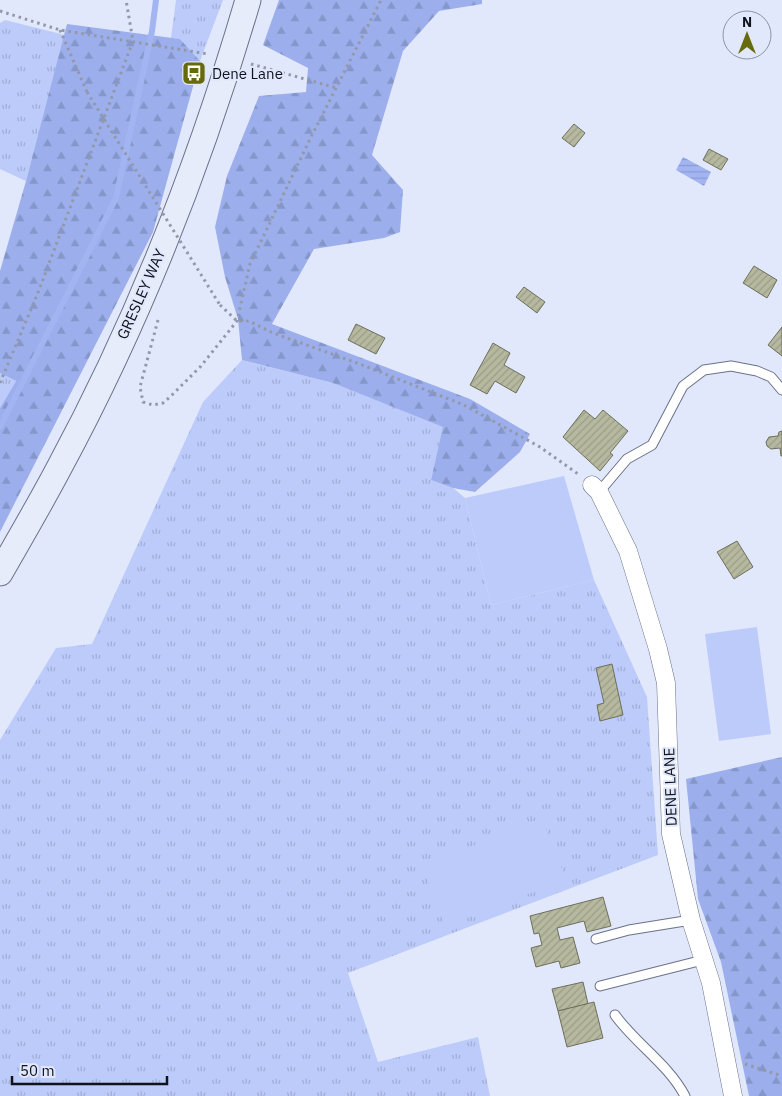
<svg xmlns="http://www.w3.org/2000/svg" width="782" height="1096" font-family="'IBM Plex Sans',sans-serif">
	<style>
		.grass { fill: url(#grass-tufts) }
		.forest { fill: url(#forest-firs) }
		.garden { fill: #bccbfa }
		.water { fill: url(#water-rules) }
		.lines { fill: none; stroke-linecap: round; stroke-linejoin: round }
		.stream { stroke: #a2b5f2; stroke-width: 6 }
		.building { fill: url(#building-hatch); stroke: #6d6f58 }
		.lane-casing { stroke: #6b7288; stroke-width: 11 }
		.street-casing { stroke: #6b7288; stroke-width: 19 }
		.secondary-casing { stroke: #6b7288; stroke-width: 27 }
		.path { stroke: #9298a7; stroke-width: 3; stroke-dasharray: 2.5 4; stroke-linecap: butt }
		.lane { stroke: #fff; stroke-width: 9 }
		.street { stroke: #fff; stroke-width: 18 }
		.secondary { stroke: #e7ecfb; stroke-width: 25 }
		.path-bridge { stroke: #9298a7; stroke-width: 3; stroke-dasharray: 2.5 4; stroke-linecap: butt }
		.labels { text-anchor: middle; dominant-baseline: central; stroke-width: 4; stroke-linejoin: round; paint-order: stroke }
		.poi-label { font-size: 15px; fill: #10131b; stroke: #e1e8fc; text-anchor: start }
		.street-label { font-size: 15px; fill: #10131b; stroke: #e1e8fc }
	</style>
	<defs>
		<pattern id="grass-tufts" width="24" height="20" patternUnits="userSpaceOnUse" patternTransform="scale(1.25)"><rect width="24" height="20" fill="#bccbfa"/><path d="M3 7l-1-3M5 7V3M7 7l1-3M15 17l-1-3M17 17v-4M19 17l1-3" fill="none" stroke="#a1add6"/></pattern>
		<pattern id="forest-firs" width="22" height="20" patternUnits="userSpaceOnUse" patternTransform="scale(1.25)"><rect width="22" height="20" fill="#9cafec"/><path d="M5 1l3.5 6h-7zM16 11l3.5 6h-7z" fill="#8596ca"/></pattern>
		<pattern id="water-rules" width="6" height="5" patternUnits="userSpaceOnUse" patternTransform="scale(1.25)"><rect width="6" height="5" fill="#a2b5f2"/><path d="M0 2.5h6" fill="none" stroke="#8a9bcf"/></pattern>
		<pattern id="building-hatch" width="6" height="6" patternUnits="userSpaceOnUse" patternTransform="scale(1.25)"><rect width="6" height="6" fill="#b6b99f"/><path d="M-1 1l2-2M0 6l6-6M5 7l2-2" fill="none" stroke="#9b9e88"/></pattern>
	</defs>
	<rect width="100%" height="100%" fill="#e1e8fc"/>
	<!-- grass -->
	<g class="grass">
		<path d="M176,0H223L200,61L180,39L171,38Z"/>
		<path d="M5,20L65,35L26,181L0,169V23Z"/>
		<path d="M242,360L333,383L444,427L431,480L453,488L465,498L491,605L594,580L647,697L658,855L348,973L378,1062L478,1037L490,1096H0V740L56,648L92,644L203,402Z"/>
		<path d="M0,373L16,381L0,408Z"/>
	</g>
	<!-- forest -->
	<g class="forest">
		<path d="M279,0H482V4L439,11L403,51L372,155L403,190L400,232L384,238L314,249L272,324L470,399L530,434L520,452L475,492L453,488L431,480L443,427L333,383L242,360L238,319L225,277L215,227L227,176L259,96L306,92L308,68L263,45Z"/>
		<path d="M67,24L180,39L200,61L153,232L0,532V408L16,381L0,373V271L26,181Z"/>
		<path d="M782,757V1096H749L721,962L698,899L686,779Z"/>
	</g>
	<!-- garden -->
	<g class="garden">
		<path d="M564,476L594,580L491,605L465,498Z"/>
		<path d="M757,627L771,734L719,741L705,634Z"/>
		<path d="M542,818L566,879L445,927L422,866Z"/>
	</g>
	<!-- water -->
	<path class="water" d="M683,157L711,172L704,186L676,170Z"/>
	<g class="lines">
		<!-- stream -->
		<path class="stream" d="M0,427L116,198L152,31L156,0"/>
	</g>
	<!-- building -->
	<g class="building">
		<path d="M574,124L585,133L574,147L562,138Z"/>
		<path d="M709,149L728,159L721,170L703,160Z"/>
		<path d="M754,266L777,280L767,298L743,283Z"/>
		<path d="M524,287L545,302L537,313L516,297Z"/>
		<path d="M356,324L385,338L376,354L348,340Z"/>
		<path d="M782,327V356L768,345Z"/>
		<path d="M493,343L510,353L504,365L525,377L516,393L495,381L487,394L470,385Z"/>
		<path d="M584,410L595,419L603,410L628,431L610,453L613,455L600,471L563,437Z"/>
		<path d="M782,431V456H781L780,448L771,449L767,446L766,442L769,437L778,436L779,432Z"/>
		<path d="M737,541L753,567L734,579L717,552Z"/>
		<path d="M612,664L623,715L600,721L597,705L604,703L596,668Z"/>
		<path d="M603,897L611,926L587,932L584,921L557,928L560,940L573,937L580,963L561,968L559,961L536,967L531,948L542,945L539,933L534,934L530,916Z"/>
		<path d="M583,982L588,1004L558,1011L552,989Z"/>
		<path d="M594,1002L603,1038L567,1047L558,1011Z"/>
	</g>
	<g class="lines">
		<!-- lane casing -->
		<g class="lane-casing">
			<g id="lane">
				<path d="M599,492L627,459L652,445L683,386L704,370L731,366L757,371L771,377L782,390"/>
				<path d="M596,939L629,930L691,920"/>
				<path d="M600,986L703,960"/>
				<path d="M615,1015C636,1044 668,1064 685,1096"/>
			</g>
		</g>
		<!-- street casing -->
		<g class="street-casing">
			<path id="street" d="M592,485L599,492L628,551L658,649L666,683L671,834L691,920L711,983L733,1096"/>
		</g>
		<!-- secondary casing -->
		<g class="secondary-casing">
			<path id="secondary" d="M0,573C20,538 40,504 59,468C139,320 201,161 248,0"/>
		</g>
		<!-- path -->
		<g class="path">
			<path d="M0,11L60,30L208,54"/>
			<path d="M60,30L87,92"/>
			<path d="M251,64L337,88"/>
			<path d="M220,305L237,321H249L273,333L357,363L464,405L540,447L578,474"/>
			<path d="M158,320L140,387L143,402L153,405L163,403L170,397L201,366L237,321L250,264L311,137L381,0"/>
			<path d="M0,383L39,290L133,41L126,0"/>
			<path d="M745,1064L782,1076"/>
		</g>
		<!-- lane -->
		<use href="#lane" class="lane"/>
		<!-- street -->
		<use href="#street" class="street"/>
		<!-- secondary -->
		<use href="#secondary" class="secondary"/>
		<!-- path-bridge -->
		<path class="path-bridge" d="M87,92L220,305"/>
	</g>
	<!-- icons -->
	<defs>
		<g id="bus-square" transform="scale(1.25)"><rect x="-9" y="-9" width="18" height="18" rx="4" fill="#676a0a" stroke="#e1e8fc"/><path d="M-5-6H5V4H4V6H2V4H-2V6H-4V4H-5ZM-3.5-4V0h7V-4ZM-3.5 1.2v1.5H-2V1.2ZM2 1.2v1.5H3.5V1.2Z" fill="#fff"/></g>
	</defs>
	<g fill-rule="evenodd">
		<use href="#bus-square" x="194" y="73"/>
	</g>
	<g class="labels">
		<!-- poi labels -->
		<g class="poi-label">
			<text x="212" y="73">Dene Lane</text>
		</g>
		<!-- street labels -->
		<g class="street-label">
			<text transform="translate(141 294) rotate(-66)">GRESLEY WAY</text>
			<text transform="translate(670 787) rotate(-92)">DENE LANE</text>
		</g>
	</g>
	<!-- north arrow -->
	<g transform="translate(747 35)"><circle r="24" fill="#e1e8fc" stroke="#8d93a2"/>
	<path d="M0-4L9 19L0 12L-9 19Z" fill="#676a0a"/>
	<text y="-8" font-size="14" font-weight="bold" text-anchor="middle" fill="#10131b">N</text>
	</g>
	<!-- scale -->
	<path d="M12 1076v8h155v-8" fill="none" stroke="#10131b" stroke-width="2.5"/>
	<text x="20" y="1076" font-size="15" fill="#10131b" stroke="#e1e8fc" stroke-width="4" paint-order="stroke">50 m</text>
</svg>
